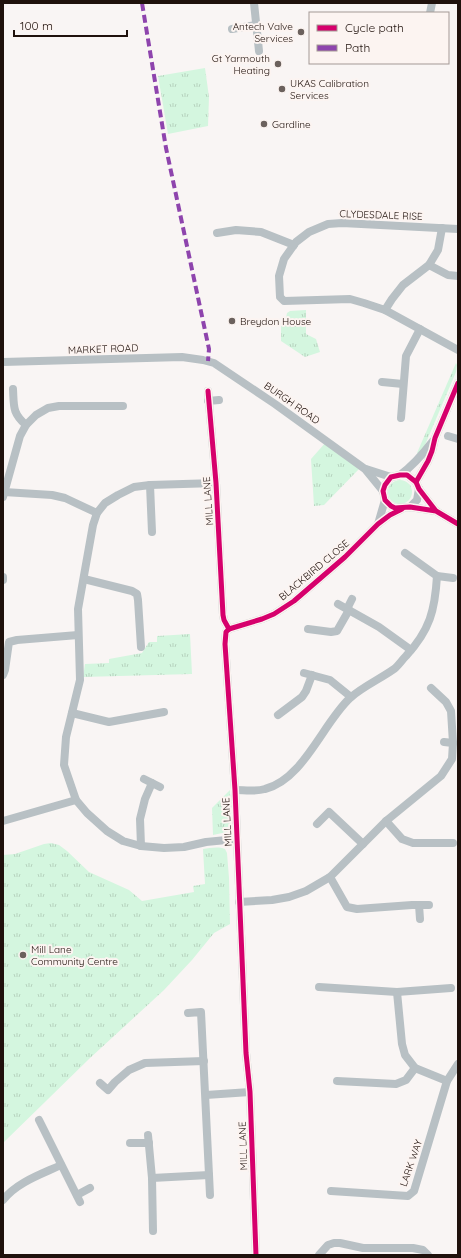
<svg xmlns="http://www.w3.org/2000/svg" width="461" height="1258" font-family="Quicksand,sans-serif">
	<style>
		.grass { fill: url(#grass-tufts) }
		.lines { fill: none; stroke-linecap: round; stroke-linejoin: round }
		.minor { stroke: #b8c0c4; stroke-width: 8 }
		.quiet { stroke: #8e44ad; stroke-width: 4; stroke-dasharray: 8 4; stroke-linecap: butt }
		.cycleway-casing { stroke: #fcf4f1; stroke-width: 8 }
		.cycleway { stroke: #d6006c; stroke-width: 5 }
		.poi-dot { fill: #6b615d; stroke: #fcf4f1; stroke-width: 1.5 }
		.labels { text-anchor: middle; dominant-baseline: central; stroke-width: 4; stroke-linejoin: round; paint-order: stroke }
		.poi-label { font-size: 10px; fill: #1f110c; stroke: #fcf4f1; text-anchor: start }
		.street-label { font-size: 10px; fill: #1f110c; stroke: #fcf4f1 }
	</style>
	<defs>
		<pattern id="grass-tufts" width="24" height="20" patternUnits="userSpaceOnUse"><rect width="24" height="20" fill="#d4f6df"/><path d="M3 7l-1-3M5 7V3M7 7l1-3M15 17l-1-3M17 17v-4M19 17l1-3" fill="none" stroke="#b6d2be"/></pattern>
	</defs>
	<rect width="100%" height="100%" fill="#f9f5f4"/>
	<!-- grass -->
	<g class="grass">
		<path d="M205,68L209,97L208,126L168,134L158,76Z"/>
		<path d="M306,310V334L316,339L320,352L305,357L281,341V318H286L287,313L290,311Z"/>
		<path d="M456,363L457,365L456,372L425,445L419,454L417,453Z"/>
		<path d="M326,442L360,468L324,505L314,506L311,459Z"/>
		<circle cx="400" cy="492" r="12"/>
		<path d="M190,634L192,674L83,677L85,664L109,663V659L142,653L149,642H157V636Z"/>
		<path d="M230,790L231,827L227,832L213,835L212,808Z"/>
		<path d="M51,843L59,845L67,851L89,872L129,890L142,901L194,892L193,886L205,884L203,849C210,848 218,846 225,849L227,853L229,878L230,924L214,933L192,960L164,990L89,1059L3,1143V855L15,854L44,844Z"/>
	</g>
	<g class="lines">
		<!-- minor -->
		<g class="minor">
			<path d="M254,3L259,51"/>
			<path d="M430,13L432,3"/>
			<path d="M232,29L256,25"/>
			<path d="M458,229L342,223L328,224L309,232L296,242L284,259L279,276L280,297L284,301L350,299L364,303L385,310L458,350"/>
			<path d="M217,233L236,230L261,232L294,245"/>
			<path d="M429,265L448,275L458,276"/>
			<path d="M385,310L392,299L403,285L429,265L438,250L442,228"/>
			<path d="M3,362L182,357L203,360L214,363L275,404L365,469L383,491L385,500L391,506L395,508L410,507L436,511"/>
			<path d="M382,382L403,384"/>
			<path d="M13,389C14,406 12,413 26,425"/>
			<path d="M208,391L216,483L223,615L224,620L229,629"/>
			<path d="M208,401L219,400"/>
			<path d="M401,418L406,356L420,329"/>
			<path d="M448,436L458,439"/>
			<path d="M366,469L391,477"/>
			<path d="M400,475C414,465 423,454 433,441"/>
			<path d="M416,482L428,461L432,451L435,438L458,383"/>
			<path d="M216,483L150,485L134,487L118,495L105,503L97,513L93,525L78,609L80,680L66,737L64,765L76,800L87,813L107,831L123,841L141,846L164,848L184,847L206,842L237,839"/>
			<path d="M150,485L152,532"/>
			<path d="M383,491L385,485L391,477L400,475H407L416,482L419,489L436,511L458,524"/>
			<path d="M4,492L52,495L65,498L97,513"/>
			<path d="M3,497L20,436L26,425L36,415L48,408L59,406H123"/>
			<path d="M410,507L417,500L419,489"/>
			<path d="M378,524L385,500"/>
			<path d="M437,576L453,578"/>
			<path d="M3,577V580"/>
			<path d="M84,579L132,591L137,594L138,600L141,647"/>
			<path d="M338,604L379,627L411,650"/>
			<path d="M347,609L352,599"/>
			<path d="M229,629L226,632L225,644L235,790L246,1053L250,1092L256,1255"/>
			<path d="M229,629L262,619L274,614L294,601L345,557L378,524L390,515L402,509"/>
			<path d="M308,629L331,632L337,631L349,610"/>
			<path d="M304,673L330,680L351,697"/>
			<path d="M3,675L5,670L9,642L17,640L78,635"/>
			<path d="M72,713L109,722L164,712"/>
			<path d="M278,715L302,697L306,691L312,675"/>
			<path d="M444,742L453,743"/>
			<path d="M144,779L152,783"/>
			<path d="M235,790C244,790 255,792 265,789C303,780 323,723 350,698C362,687 380,679 394,669C398,666 402,660 406,656C430,630 435,610 437,576L405,553"/>
			<path d="M3,821L76,800"/>
			<path d="M386,821L402,839L413,843H453"/>
			<path d="M317,824L329,812L363,844"/>
			<path d="M141,846L140,819L145,799L152,783L160,787"/>
			<path d="M330,877L347,907L357,909L412,905H429"/>
			<path d="M239,902L272,900L289,897L306,891L330,877L386,821L441,776L452,759L453,743L451,711L446,702L431,688"/>
			<path d="M419,905L420,919"/>
			<path d="M319,987L397,992L451,988"/>
			<path d="M397,992L402,1044L405,1055L415,1068L447,1081"/>
			<path d="M188,1013L201,1012L210,1195"/>
			<path d="M337,1081L396,1084L406,1080L415,1068"/>
			<path d="M100,1083L108,1090L115,1082L129,1070L145,1063L204,1061"/>
			<path d="M206,1095L250,1092"/>
			<path d="M39,1120L80,1202"/>
			<path d="M148,1135L152,1178L153,1231"/>
			<path d="M130,1143H149"/>
			<path d="M152,1178L209,1175"/>
			<path d="M331,1191L408,1196L414,1191L447,1081L458,1064"/>
			<path d="M77,1195L90,1188"/>
			<path d="M3,1200C17,1182 42,1174 61,1165"/>
			<path d="M319,1255L328,1245L334,1243H340L363,1248H413L423,1250L428,1255"/>
		</g>
		<!-- quiet -->
		<path class="quiet" d="M142,3L166,148L209,349L208,361"/>
		<!-- cycleway casing -->
		<g class="cycleway-casing">
			<g id="cycleway">
				<path d="M208,391L216,483L223,615L224,620L229,629"/>
				<path d="M416,482L428,461L432,451L435,438L458,383"/>
				<path d="M436,511L410,507L395,508L391,506L385,500L383,491L385,485L391,477L400,475H407L416,482L419,489L436,511L458,524"/>
				<path d="M229,629L226,632L225,644L235,790L246,1053L250,1092L256,1255"/>
				<path d="M229,629L262,619L274,614L294,601L345,557L378,524L390,515L402,509"/>
			</g>
		</g>
		<!-- cycleway -->
		<use href="#cycleway" class="cycleway"/>
	</g>
	<!-- markers -->
	<g class="poi-dot">
		<circle cx="301" cy="32" r="4"/>
		<circle cx="278" cy="64" r="4"/>
		<circle cx="282" cy="89" r="4"/>
		<circle cx="264" cy="124" r="4"/>
		<circle cx="232" cy="321" r="4"/>
		<circle cx="23" cy="955" r="4"/>
	</g>
	<g class="labels">
		<!-- poi labels -->
		<g class="poi-label">
			<text x="293" y="26" text-anchor="end">Antech Valve<tspan x="293" dy="12">Services</tspan></text>
			<text x="270" y="58" text-anchor="end">Gt Yarmouth<tspan x="270" dy="12">Heating</tspan></text>
			<text x="290" y="83">UKAS Calibration<tspan x="290" dy="12">Services</tspan></text>
			<text x="272" y="124">Gardline</text>
			<text x="240" y="321">Breydon House</text>
			<text x="31" y="949">Mill Lane<tspan x="31" dy="12">Community Centre</tspan></text>
		</g>
		<!-- street labels -->
		<g class="street-label">
			<text transform="translate(381 215) rotate(2)">CLYDESDALE RISE</text>
			<text transform="translate(103 349) rotate(-2)">MARKET ROAD</text>
			<text transform="translate(292 403) rotate(35)">BURGH ROAD</text>
			<text transform="translate(208 501) rotate(-94)">MILL LANE</text>
			<text transform="translate(314 570) rotate(-40)">BLACKBIRD CLOSE</text>
			<text transform="translate(227 822) rotate(-93)">MILL LANE</text>
			<text transform="translate(243 1146) rotate(-92)">MILL LANE</text>
			<text transform="translate(411 1163) rotate(-71)">LARK WAY</text>
		</g>
	</g>
	<!-- border -->
	<rect width="461" height="1258" fill="none" stroke="#1f110c" stroke-width="8"/>
	<!-- legend -->
	<rect x="309" y="12" width="140" height="52" fill="#fcf4f1" stroke="#a49995"/>
	<rect x="317" y="25" width="20" height="6" fill="#d6006c" stroke="#a49995"/>
	<text x="345" y="32" font-size="12" fill="#1f110c">Cycle path</text>
	<rect x="317" y="45" width="20" height="6" fill="#8e44ad" stroke="#a49995"/>
	<text x="345" y="52" font-size="12" fill="#1f110c">Path</text>
	<!-- scale -->
	<path d="M14 30v6h113v-6" fill="none" stroke="#1f110c" stroke-width="2"/>
	<text x="20" y="30" font-size="12" fill="#1f110c" stroke="#fcf4f1" stroke-width="3" paint-order="stroke">100 m</text>
</svg>
